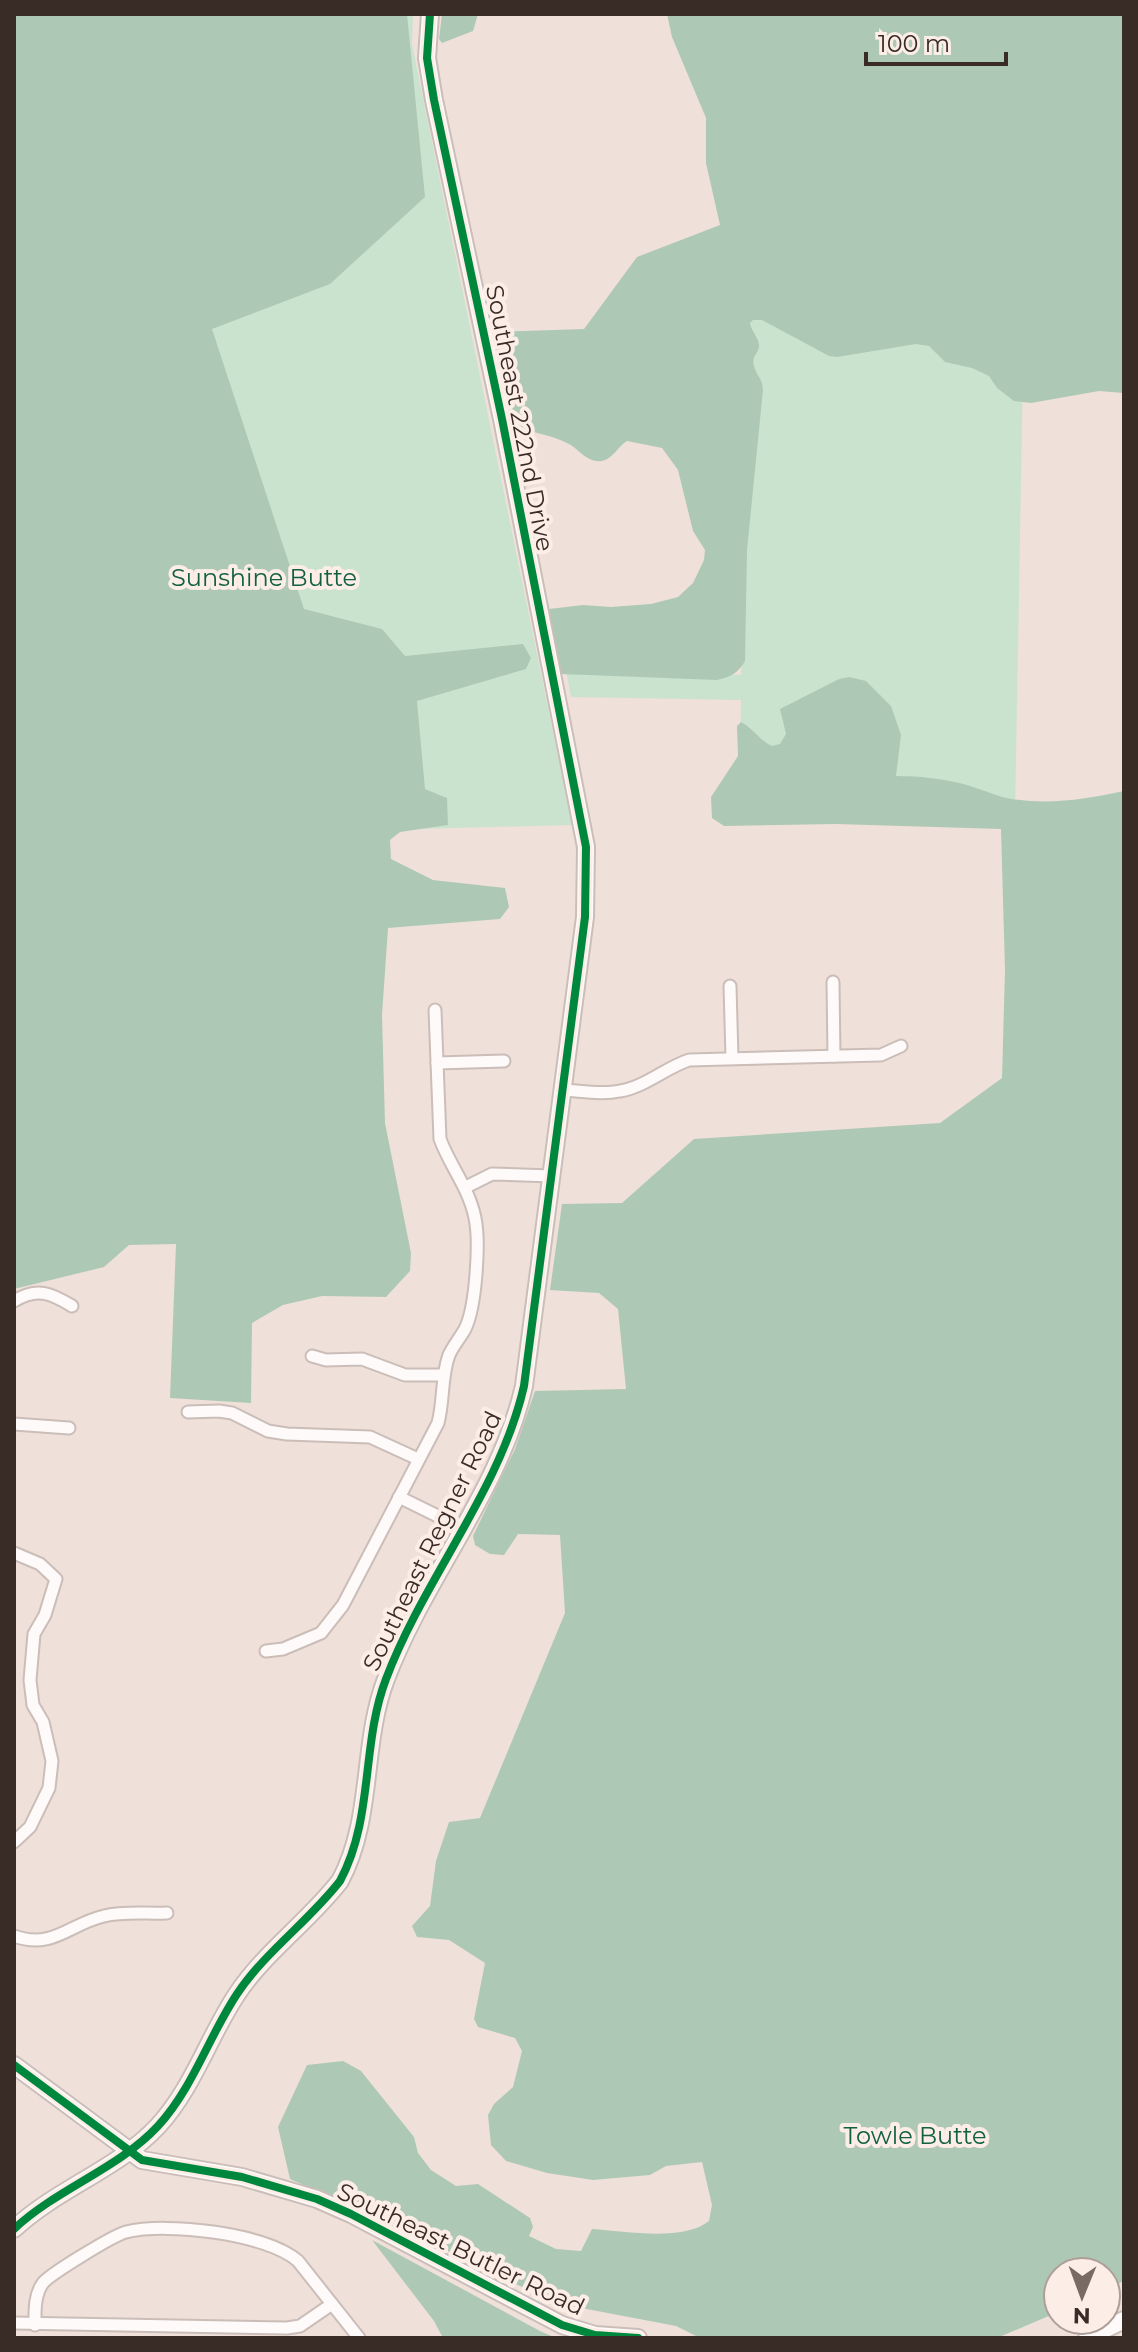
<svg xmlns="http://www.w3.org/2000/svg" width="1138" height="2352" font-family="Montserrat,sans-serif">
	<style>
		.green { fill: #cae3cf }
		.forest { fill: #adc9b5 }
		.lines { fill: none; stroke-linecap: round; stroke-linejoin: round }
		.street-casing { stroke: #cbbdb8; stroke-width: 15 }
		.secondary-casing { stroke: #cbbdb8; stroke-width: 20 }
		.street { stroke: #fdfaf9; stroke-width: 11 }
		.secondary { stroke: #fdfaf9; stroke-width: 16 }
		.cycleway-casing { stroke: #fcede7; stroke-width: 13 }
		.cycleway { stroke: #00873e; stroke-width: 8 }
		.labels { text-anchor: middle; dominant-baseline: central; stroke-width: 8; stroke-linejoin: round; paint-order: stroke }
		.street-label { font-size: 24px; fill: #392b25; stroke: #fcede7 }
		.park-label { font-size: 24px; fill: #116042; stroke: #fcede7 }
	</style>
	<rect width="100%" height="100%" fill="#f0e0da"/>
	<!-- green -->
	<g class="green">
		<path d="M14,14H413L412,44L572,825L187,835Z"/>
		<path d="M1025,259L1015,814L739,821L741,700L571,697L566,671L741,675L749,264Z"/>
	</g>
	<!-- forest -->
	<g class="forest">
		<path d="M14,14H407L425,197L330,284L212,329L304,609L382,629L405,656L523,644L531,658L526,669L417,701L425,789L447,798L448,825L400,832L390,840L391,859L433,880L505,888L509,907L500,919L388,928L382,1015L385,1123L411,1253L410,1271L386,1297L322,1296L283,1305L252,1323L251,1403L170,1398L176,1244L129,1245L104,1267L14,1289Z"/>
		<path d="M442,14H478L473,31L442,43L439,39Z"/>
		<path d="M667,14H1124V393L1099,391L1031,403L1014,401L997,388L989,376L972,368L945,362L929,346L916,344L837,357L829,356L762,320H753L750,323C751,331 760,339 759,347C758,354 751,357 754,366C756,375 763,379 763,390L747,550L745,661C738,673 731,677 717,680L561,674L549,609L583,605L611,607L651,604L678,597L693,583L704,560L705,550L693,531L678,470L662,448L627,441C618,446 613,459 602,461C587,463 580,450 569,444C553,435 530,432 512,426L492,332L584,329L637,257L720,225L706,163V118L672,37Z"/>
		<path d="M849,677L866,681L891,706L901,735L896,776C920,776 948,779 970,786C984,790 998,797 1012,799C1049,805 1088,799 1124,791V2281L1106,2289V2272H1058V2312L997,2338H700L676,2326L555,2303L402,2229L290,2179L278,2127L307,2065L343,2061L361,2071L414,2137L418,2153L431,2170L456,2186L478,2184L530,2218L533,2227L529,2236L556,2249L581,2251L592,2229C625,2231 683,2242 709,2221L712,2205L702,2162L666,2166L650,2175L593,2180L547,2173L506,2161L491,2145L488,2115L494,2104L513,2087L522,2051L515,2038L478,2027L474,2019L485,1963L449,1940L417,1937L412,1926L430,1906L436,1861L449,1822L480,1818L565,1613L560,1535L518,1534L504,1555L490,1554L475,1545L473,1536L515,1449L535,1391L626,1389L618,1309L599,1293L550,1290L562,1204L622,1203L694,1139L940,1123L1002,1078L1005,970L1001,829L836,824L724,826L712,818L711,797L738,756L737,726L741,722C753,728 759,740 772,746L780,744L786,734L780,709L839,679Z"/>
		<path d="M372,2240L540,2331L556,2338H443L434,2321Z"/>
	</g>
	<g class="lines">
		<!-- street casing -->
		<g class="street-casing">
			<g id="street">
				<path d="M833,982L834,1056"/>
				<path d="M730,986L732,1058"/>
				<path d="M437,1063L504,1061"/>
				<path d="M563,1090C582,1091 602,1095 620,1091C645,1087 665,1068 689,1060L881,1055L901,1046"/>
				<path d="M466,1187L492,1174L552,1176"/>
				<path d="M14,1301C37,1287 51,1293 72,1306"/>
				<path d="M312,1356L326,1360L362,1359L405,1375H444"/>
				<path d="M188,1412L219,1411L232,1413L268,1431L287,1434L370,1437L418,1459"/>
				<path d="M14,1424L69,1428"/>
				<path d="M399,1497L462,1528"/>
				<path d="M14,1553L40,1564L56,1579L45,1615L34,1634L30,1680L33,1705L43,1722L52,1761L49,1788L30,1827L14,1842"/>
				<path d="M266,1651L283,1649L321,1633L343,1605L438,1423C444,1401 441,1376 449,1355C453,1346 460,1338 465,1329C476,1307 480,1242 475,1218C469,1188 450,1166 440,1139L435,1010"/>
				<path d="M14,1936C53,1950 69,1924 104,1916C124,1911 147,1914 167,1913"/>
				<path d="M14,2323L287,2328L300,2326L332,2304"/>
				<path d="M35,2325C35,2312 34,2295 43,2283C50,2274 114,2235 126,2232C166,2222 266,2233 298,2261L359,2338"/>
			</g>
		</g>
		<!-- secondary casing -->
		<g class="secondary-casing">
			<g id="secondary">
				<path d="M14,2065L142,2160L242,2177L317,2199L351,2214L562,2325L595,2335L638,2338"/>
				<path d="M14,2229C58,2188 118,2169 158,2126C193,2088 209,2036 237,1994C265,1952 309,1921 340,1881C374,1818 361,1744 386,1679C424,1578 500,1491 524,1386L585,917L586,847L502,419L434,100L427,58L430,14"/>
				<path d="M1087,2338L1124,2320"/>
			</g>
		</g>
		<!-- street -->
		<use href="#street" class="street"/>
		<!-- secondary -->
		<use href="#secondary" class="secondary"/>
		<!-- cycleway casing -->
		<g class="cycleway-casing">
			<g id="cycleway">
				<path d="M14,2065L142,2160L242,2177L317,2199L351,2214L562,2325L595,2335L638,2338"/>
				<path d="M14,2229C58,2188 118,2169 158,2126C193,2088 209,2036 237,1994C265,1952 309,1921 340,1881C374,1818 361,1744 386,1679C424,1578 500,1491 524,1386L585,917L586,847L502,419L434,100L427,58L430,14"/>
			</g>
		</g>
		<!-- cycleway -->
		<use href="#cycleway" class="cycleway"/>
	</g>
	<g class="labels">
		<!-- street labels -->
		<g class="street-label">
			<text transform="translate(520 418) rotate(79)">Southeast 222nd Drive</text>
			<text transform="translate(432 1541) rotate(-64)">Southeast Regner Road</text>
			<text transform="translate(461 2249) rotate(26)">Southeast Butler Road</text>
		</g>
		<!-- park labels -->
		<g class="park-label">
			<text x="264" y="577">Sunshine Butte</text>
			<text x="915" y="2135">Towle Butte</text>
		</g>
	</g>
	<!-- border -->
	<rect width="1138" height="2352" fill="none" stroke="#392b25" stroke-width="32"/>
	<!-- north arrow -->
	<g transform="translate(1082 2296) rotate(181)"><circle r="38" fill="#fcede7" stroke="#ae9f99" stroke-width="2"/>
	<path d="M0-6L14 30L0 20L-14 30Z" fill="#796a64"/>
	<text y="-12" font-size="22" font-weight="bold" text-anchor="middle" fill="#392b25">N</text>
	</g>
	<!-- scale -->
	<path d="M866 52v12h140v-12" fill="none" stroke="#392b25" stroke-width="4"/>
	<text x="878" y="52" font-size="24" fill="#392b25" stroke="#fcede7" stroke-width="6" paint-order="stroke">100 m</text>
</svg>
